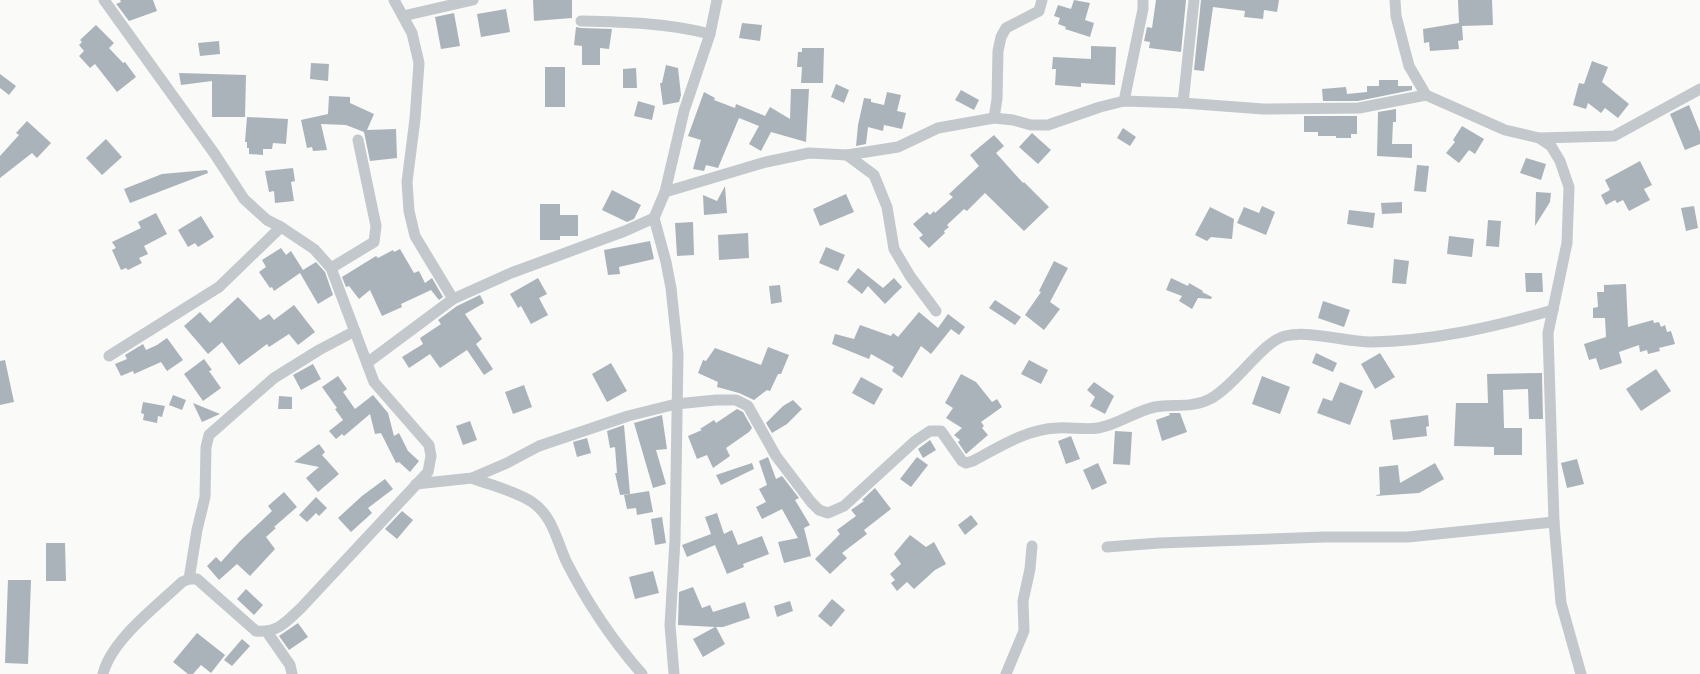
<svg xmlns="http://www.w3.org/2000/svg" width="1700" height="674" font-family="'Exo 2',sans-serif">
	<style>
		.building { fill: #aab3b9 }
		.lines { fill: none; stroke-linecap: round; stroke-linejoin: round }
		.street { stroke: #c3c8cc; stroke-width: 11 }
	</style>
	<rect width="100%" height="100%" fill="#fafaf8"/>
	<!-- building -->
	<g class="building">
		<path d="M120,0H153L157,11L129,21L117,5L116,4L121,2Z"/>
		<path d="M533,0H572V18L534,21Z"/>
		<path d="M1074,0L1090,3L1085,20L1094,23L1090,37L1065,29L1066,27L1058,24L1060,18L1054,16L1058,5L1071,9Z"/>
		<path d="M1156,0H1186L1181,52L1149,48L1150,42L1144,41L1147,27L1152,28Z"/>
		<path d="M1201,0H1279L1277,12L1264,10L1263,19L1244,17L1245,11L1213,7L1204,71L1194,70Z"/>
		<path d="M1458,0H1492L1493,25L1462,26L1463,40L1458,41L1459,49L1430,51L1429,42L1424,43L1423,29L1459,23Z"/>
		<path d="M506,9L510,32L481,37L477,14Z"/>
		<path d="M454,13L460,46L441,49L435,17Z"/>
		<path d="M742,23L762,25L760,41L739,38Z"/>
		<path d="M96,25L114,43L109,48L123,63L125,62L136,77L117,92L95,64L90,68L79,56L84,51L79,45L82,42L80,40Z"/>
		<path d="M576,27L581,28L612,29L609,49L600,48V65H582V46L574,45Z"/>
		<path d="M219,41L220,54L200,56L198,43Z"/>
		<path d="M1091,46L1116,47L1115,85L1081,83V87L1055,85L1056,69H1052L1053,57L1091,59Z"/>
		<path d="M802,48H824L823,83H801L802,67H797L798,52H802Z"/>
		<path d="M1592,61L1608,67L1602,82L1629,104L1618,118L1605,108L1601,113L1588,103L1586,109L1573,105L1579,83L1584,84Z"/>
		<path d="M311,63L329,64L328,81L310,79Z"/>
		<path d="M666,65L678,68L681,95L679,102L663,105L660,83H662Z"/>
		<rect x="545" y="67" width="20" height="40"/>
		<path d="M636,68L637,88H623V69Z"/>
		<path d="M179,73L246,75L245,117H212V81L181,85Z"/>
		<path d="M0,74L16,86L9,95L0,88Z"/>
		<path d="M1379,80H1398V86H1412V90L1358,101H1323L1322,89L1346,87L1347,94L1367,92V86H1379Z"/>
		<path d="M836,84L849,90L844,103L831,97Z"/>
		<path d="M791,89H809L806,142L771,132L761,151L749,144L759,126L739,118L718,168L706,165L704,171L693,169L701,140L688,136L704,92L715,98L714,100L735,108L736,104L765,116L770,107L790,119Z"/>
		<path d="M961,90L979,100L974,110L955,100Z"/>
		<path d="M887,92L901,95L897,111L906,113L902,129L884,125L883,131L868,127L866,144L856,146L858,125L864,98L871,99V102L884,105Z"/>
		<path d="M329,96L350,97V103L374,114L367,130L396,129L397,158L370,161L364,132L346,125L321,124L327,150L313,151L312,147L307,148L301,120L328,114Z"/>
		<path d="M638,101L655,106L652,120L634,116Z"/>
		<path d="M1689,105L1700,132V144L1685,150L1670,114Z"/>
		<path d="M1396,109V122H1393L1392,144H1412V158L1377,156L1378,112Z"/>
		<path d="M1304,116H1357V134H1351V138H1336V136H1318V132H1304Z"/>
		<path d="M247,117L288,119L286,144L273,143L272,149H263V155L249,154V148H247V142H245Z"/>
		<path d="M27,121L51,143L37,158L32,153L0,178V156L19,135L16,133Z"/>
		<path d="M1462,126L1484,139L1475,154L1469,150L1459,163L1446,153L1455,142L1453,140Z"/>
		<path d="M1123,128L1136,137L1130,146L1117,138Z"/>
		<path d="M1032,133L1051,150L1038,164L1019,147Z"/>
		<path d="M994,135L1004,146L996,153L1023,183L1024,182L1049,207L1024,231L985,193L967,211L964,209L947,225L949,227L944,231L945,233L929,248L919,238L923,235L913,224L927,212L930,215L934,211L935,213L953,197L949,194L979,166L970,155Z"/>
		<path d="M106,139L122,157L102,175L86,158Z"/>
		<path d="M1526,158L1546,164L1541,180L1520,173Z"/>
		<path d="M1640,161L1652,185L1644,189L1650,200L1629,211L1623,200L1617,203L1615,200L1606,205L1601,195L1610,190L1605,180Z"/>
		<path d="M1417,165L1429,166L1426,192L1414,191Z"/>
		<path d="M293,168L295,181L291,182L294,201L275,203L274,191L269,192L265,171Z"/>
		<path d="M207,170L208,173L130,203L124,189L162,174Z"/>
		<path d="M725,186L727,213L704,215L703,195L717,201Z"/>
		<path d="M612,190L641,205L634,219L627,222L602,210Z"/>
		<path d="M1536,192L1551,193L1550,202L1535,226Z"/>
		<path d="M846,194L854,212L820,226L813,209Z"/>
		<path d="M1402,202V213L1382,214L1381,203Z"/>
		<path d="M540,204H560V215H578V236H560V240H540Z"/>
		<path d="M1262,206L1275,212L1266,235L1237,223L1244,207L1259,213Z"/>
		<path d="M1694,206L1698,228L1686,231L1681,208Z"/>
		<path d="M1210,207L1234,219L1232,239L1211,237L1207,241L1195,235Z"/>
		<path d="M1349,210L1375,213L1373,228L1347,224Z"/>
		<path d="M156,213L167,234L144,246L148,254L139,258L142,263L128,270L126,268L121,270L112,250L116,248L112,242L141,228L138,222Z"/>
		<path d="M201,216L214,237L198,247L195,243L188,247L178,230Z"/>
		<path d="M1488,220L1501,221L1499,247L1486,246Z"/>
		<path d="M693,222L694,255L677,256L675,223Z"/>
		<path d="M748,233L749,258L719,260L718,235Z"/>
		<path d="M1449,236L1474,239L1472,257L1447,254Z"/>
		<path d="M650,241L654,259L619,267L620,274L608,275L604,250Z"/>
		<path d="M826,247L845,255L838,271L819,263Z"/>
		<path d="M281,248L286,255L291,251L303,270L316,262L325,272L333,295L318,304L300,273L274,291L272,287L270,288L259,272L266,267L262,260Z"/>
		<path d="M400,249L414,273L419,271L425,283L432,278L443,297L439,300L431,290L401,304L402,307L382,316L370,290L359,299L349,286L346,287L342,277L376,256L378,258L393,250L394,252Z"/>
		<path d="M1394,259L1409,261L1406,284L1392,283Z"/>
		<path d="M1054,261L1068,268L1050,302L1060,309L1044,330L1025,315L1041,292L1039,291Z"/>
		<path d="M858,268L883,288L894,278L902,287L885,304L868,286L862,294L847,282Z"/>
		<path d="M1525,273H1542L1543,292H1526Z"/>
		<path d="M538,278L547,294L539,298L548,315L531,324L521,306L518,308L510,294Z"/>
		<path d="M1171,278L1188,286L1189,283L1203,291L1202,292L1212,297L1211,299L1198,298L1192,309L1179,301L1182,296L1166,290Z"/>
		<path d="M1626,284L1628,327L1653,320L1654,323L1659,322L1661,327L1665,325L1667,332L1671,331L1675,344L1659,348L1660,351L1648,354L1647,350L1640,352L1639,345L1619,352L1622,363L1600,370L1596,358L1589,360L1584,344L1606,337L1605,318H1593V308L1598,307L1597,292H1604V285Z"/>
		<path d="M780,285L782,302L771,304L769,286Z"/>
		<path d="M480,295L484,303L465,314L482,339L476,344L493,369L484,375L467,350L440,368L430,354L409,368L402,357L423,344L420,338L441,324L438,320L457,306Z"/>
		<path d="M238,297L260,320L269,314L274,320L294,305L315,332L298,345L289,334L269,347L267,344L239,365L222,342L208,354L184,326L200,312L210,323Z"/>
		<path d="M995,300L1021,317L1015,325L989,308Z"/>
		<path d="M1323,301L1350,310L1344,327L1318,318Z"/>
		<path d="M919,312L938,328L948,314L965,327L959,335L951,329L931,354L921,346L902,378L892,371L894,367L871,354L869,359L832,344L835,334L854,339L860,325L891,336L893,333L898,337Z"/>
		<path d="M167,338L183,360L167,371L161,362L134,374L133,371L121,376L115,364L127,359L125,355L143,344L146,350L157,345Z"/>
		<path d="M768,347L789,355L781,374H778L770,391L767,390L754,400L739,393L717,387L718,382L698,373L703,360L706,361L715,348L761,365Z"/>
		<path d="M1316,353L1337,363L1333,372L1312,363Z"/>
		<path d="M1380,353L1395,377L1375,389L1361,364Z"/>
		<path d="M204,359L212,370L209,371L221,388L203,401L184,374Z"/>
		<path d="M5,360L14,402L0,405V361Z"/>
		<path d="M1029,360L1048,370L1041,384L1021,374Z"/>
		<path d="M611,363L627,391L607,402L592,374Z"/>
		<path d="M313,364L321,379L301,390L293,375Z"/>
		<path d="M1656,369L1671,391L1641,411L1626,389Z"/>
		<path d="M1542,373L1543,419H1529L1528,389L1503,390L1504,428H1522V455H1494V447L1454,446L1456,403H1488L1487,374Z"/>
		<path d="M961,374L976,382L992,402L997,399L1002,407L981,422L984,426L982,428L988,435L966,454L958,442L960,440L954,435L962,428L946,418L953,408L945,403Z"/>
		<path d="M338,376L347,389L343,392L355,409L373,395L388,413L394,436L399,433L408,451L419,461L410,472L399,462L396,463L381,433L375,434L370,414L344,436L342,434L336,439L329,431L343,420L335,409L337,408L322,387Z"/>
		<path d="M1262,376L1290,387L1280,414L1252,404Z"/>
		<path d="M861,377L883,389L874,405L852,393Z"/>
		<path d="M1094,382L1114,396L1105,414L1090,406L1095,397L1087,390Z"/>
		<path d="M1340,382L1363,391L1350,425L1317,413L1323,398L1332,401Z"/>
		<path d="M524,385L532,407L513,414L505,392Z"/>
		<path d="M173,395L186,400L182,410L169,405Z"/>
		<path d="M279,396L292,397V409H278Z"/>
		<path d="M793,400L802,409L787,424L772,433L766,423L783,406Z"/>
		<path d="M143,402L165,406L162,417L158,416L157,423L143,420L144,414L141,413Z"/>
		<path d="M193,403L220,414L202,422Z"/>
		<path d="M737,409L743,412L752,428L749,432L726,448L730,456L713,468L707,455L697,459L688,436L702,430L700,429L714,420L716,423Z"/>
		<path d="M1169,413H1180L1187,432L1162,441L1156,420L1170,415Z"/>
		<path d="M662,415L667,449L656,450L666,484L653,488L634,423Z"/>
		<path d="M1428,415L1429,426L1426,427L1427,436L1393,440L1390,420Z"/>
		<path d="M470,421L477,440L463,445L456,426Z"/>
		<path d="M624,425L630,494L620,495L615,473H617L615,447L610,448L607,431Z"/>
		<path d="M1115,431L1132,432L1130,465L1113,464Z"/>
		<path d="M1071,436L1080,459L1066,464L1058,441Z"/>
		<path d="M587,438L591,453L577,457L573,442Z"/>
		<path d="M930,440L936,450L923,458L918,449Z"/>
		<path d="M319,444L325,452L322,455L339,474L318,492L306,478L319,467L294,462Z"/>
		<path d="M768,457L776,479L782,476L799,498L795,500L810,525L804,528L811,556L784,563L778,542L798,538L782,509L762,519L756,507L766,502L759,489L767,485L759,461Z"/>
		<path d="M917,457L928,465L911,487L900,479Z"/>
		<path d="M1577,459L1584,484L1567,488L1561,463Z"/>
		<path d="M752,463L754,469L721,485L716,475Z"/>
		<path d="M1098,463L1107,483L1092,490L1083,470Z"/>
		<path d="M1435,463L1444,479L1419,493L1375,496L1380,494L1379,467L1398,465L1400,483Z"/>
		<path d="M385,479L393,489L368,508L372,513L351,532L338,518L362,496Z"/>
		<path d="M875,488L891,509L864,530L867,534L842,553L847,558L830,574L815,559L840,534L837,530L856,516L851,510L864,501L862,500Z"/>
		<path d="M649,491L653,512L637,515L636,508L627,509L624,495Z"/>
		<path d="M284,492L297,507L274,527L276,528L266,537L275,549L250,576L237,564L219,580L207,566L216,557L221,562L240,541L272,511L268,506Z"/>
		<path d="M316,497L327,508L319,516L316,513L307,522L299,515Z"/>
		<path d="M402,511L413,520L397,539L385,529Z"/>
		<path d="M717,513L724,534L732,530L738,545L762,536L769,554L743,564L744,567L727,574L715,545L687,557L682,545L711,534L705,517Z"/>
		<path d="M971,515L978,524L965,535L958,525Z"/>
		<path d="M662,517L666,543L655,545L651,519Z"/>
		<path d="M910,535L926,547L934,542L946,564L935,570L914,589L907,582L897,591L891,583L895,580L890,574L901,564L894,554Z"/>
		<path d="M46,543H65L66,581H46Z"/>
		<path d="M653,571L659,593L635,599L629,577Z"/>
		<path d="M8,580H31L28,664L5,663Z"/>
		<path d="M693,587L702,608L710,605L713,612L745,602L750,618L723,627H716L725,644L703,657L693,639L715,627L678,625L679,592Z"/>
		<path d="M246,589L263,605L254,615L237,599Z"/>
		<path d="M832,599L845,610L831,627L818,616Z"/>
		<path d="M790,601L793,611L777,617L774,606Z"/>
		<path d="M298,623L308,637L289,650L279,636Z"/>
		<path d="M197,633L225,655L211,673L201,665L193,674H188L173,662Z"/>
		<path d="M242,639L250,646L232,666L224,660Z"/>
	</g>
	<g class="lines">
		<!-- street -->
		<g class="street">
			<path d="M394,0L412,33L419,63L415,119L407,182L409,211L415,236L453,299"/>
			<path d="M1395,0L1396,16L1409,66L1426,95L1505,130L1539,138L1551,146L1560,161L1569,187L1567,243L1548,333L1554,522L1561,603L1581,674"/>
			<path d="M403,16L473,0"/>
			<path d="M581,21C624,22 668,23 710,34"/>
			<path d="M1124,101L1143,9V0"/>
			<path d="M1183,103L1194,0"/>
			<path d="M994,118L997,99L998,51L1001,37L1006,28L1039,11L1042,0"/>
			<path d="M1539,138L1614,136L1700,89"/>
			<path d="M847,155L874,175L887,207L894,249L910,276L936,311"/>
			<path d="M665,192L766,162L809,153L847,155L898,147L938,128L994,118L1013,120L1031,125H1048L1100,107L1124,101L1183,103L1263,109L1359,108L1426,95"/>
			<path d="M654,218L666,262L671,288L678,354L675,540L670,625L674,674"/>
			<path d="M331,268L374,242L376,226L358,140"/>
			<path d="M109,356L219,287L281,227"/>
			<path d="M367,363L453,299L511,273L625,231L654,218L665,192L684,111L710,34L717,0"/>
			<path d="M472,478C490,485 516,491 532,502C553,516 557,542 567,563C587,602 613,641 642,674"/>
			<path d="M416,484L472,478L507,463L539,446L628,416L676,404L716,400H736L748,406L776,456L811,502L819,510L828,513L844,506L915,441L930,431H941L962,461L966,463L973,461C999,447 1027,429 1057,428C1070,427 1084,430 1098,428C1118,425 1135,411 1155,407C1173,404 1193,408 1210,399C1234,387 1263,341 1285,336C1310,330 1345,342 1371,342C1433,341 1494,327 1553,310"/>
			<path d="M1107,547L1159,543L1324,537H1408L1554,522"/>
			<path d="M189,579L197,530L205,497L206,447L209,435L274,378L319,350L355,331"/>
			<path d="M267,632L290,665L292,674"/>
			<path d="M103,674C111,640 157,606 182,582L189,579H197L256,631C278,633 286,622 301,608L428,472L431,456L429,445L374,382L331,268L314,249L281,227L267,220L244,199L214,153L104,0"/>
			<path d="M1006,674L1024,631L1023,601L1030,569L1032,546"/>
		</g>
	</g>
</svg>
